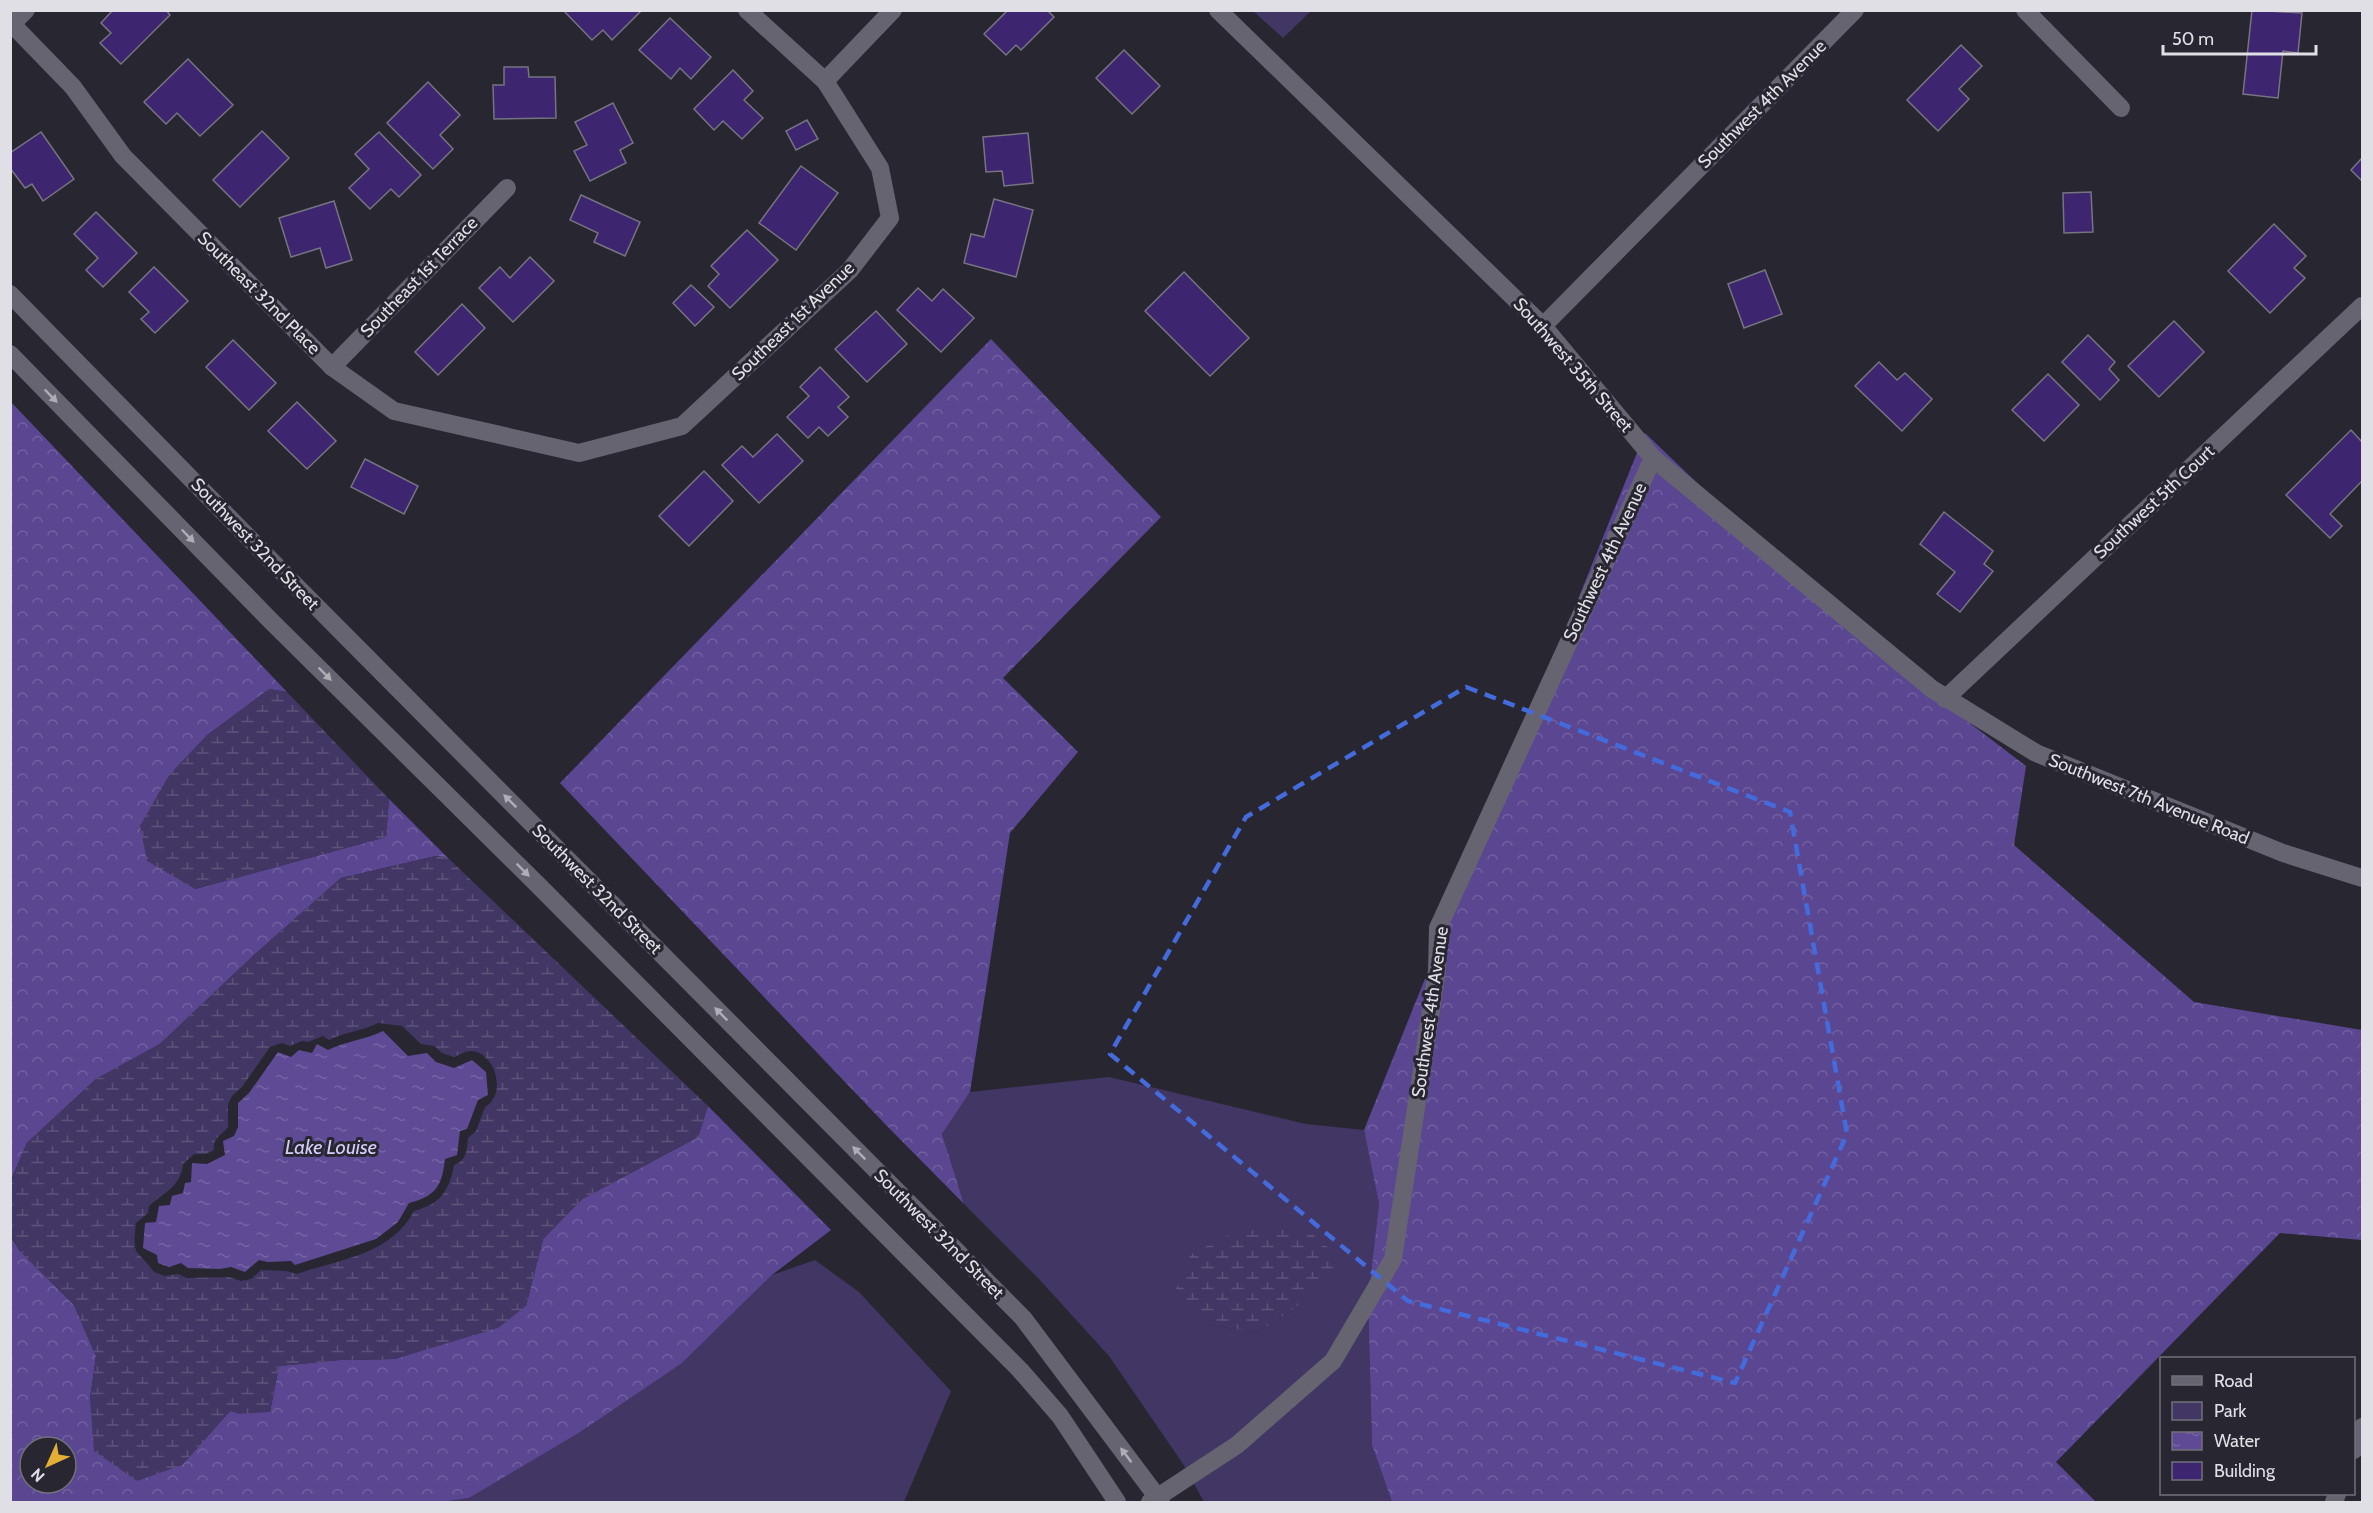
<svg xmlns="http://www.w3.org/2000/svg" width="2373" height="1513" font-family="Cabin,sans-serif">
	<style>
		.green { fill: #423664; fill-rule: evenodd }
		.forest { fill: url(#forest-crowns); fill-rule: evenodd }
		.wetland { fill: url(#wetland-marsh); fill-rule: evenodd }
		.water { fill: url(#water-ripples) }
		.building { fill: #3d266f; stroke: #767481; stroke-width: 1.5 }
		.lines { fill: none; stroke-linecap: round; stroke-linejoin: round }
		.street { stroke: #666471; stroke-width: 18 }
		.secondary { stroke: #666471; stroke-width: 18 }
		.oneway { fill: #afaeb7 }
		.marked { fill: none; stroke: #446bdb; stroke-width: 4.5; stroke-dasharray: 12 8; stroke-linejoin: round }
		.labels { text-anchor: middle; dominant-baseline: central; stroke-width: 6; stroke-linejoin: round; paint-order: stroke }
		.street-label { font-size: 18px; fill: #e0dfe6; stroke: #282631 }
		.water-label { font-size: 20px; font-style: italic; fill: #d5cdf9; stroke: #282631 }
	</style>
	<defs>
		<pattern id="forest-crowns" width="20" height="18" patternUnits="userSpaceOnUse" patternTransform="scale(1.5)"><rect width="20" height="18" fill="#5b4692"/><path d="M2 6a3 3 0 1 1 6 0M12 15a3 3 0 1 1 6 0" fill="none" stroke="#7260a1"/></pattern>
		<pattern id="wetland-marsh" width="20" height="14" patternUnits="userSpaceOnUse" patternTransform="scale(1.5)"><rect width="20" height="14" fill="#423664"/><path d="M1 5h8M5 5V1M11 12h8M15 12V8" fill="none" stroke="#5d537a"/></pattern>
		<pattern id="water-ripples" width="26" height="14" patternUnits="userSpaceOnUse" patternTransform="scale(1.5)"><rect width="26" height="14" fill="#5f4a96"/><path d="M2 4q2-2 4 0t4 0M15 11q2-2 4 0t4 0" fill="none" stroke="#7664a5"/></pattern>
	</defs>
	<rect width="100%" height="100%" fill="#282631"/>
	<!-- green -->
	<g class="green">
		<path d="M1253,11H1311L1283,38Z"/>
		<path d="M1109,1077L1306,1124L1364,1130L1379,1204L1368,1299L1372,1445L1392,1502H1204L1183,1464L1109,1356L1038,1278L964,1204L942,1134L970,1092ZM1294,1309L1257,1333L1206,1324Z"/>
		<path d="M815,1260L859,1292L951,1391L904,1502H442L469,1498L682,1363L772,1275Z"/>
	</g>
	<!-- forest -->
	<g class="forest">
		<path d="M991,339L1161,517L1003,678L1078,752L1010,833L970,1092L942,1134L964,1204L886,1125L560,783Z"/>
		<path d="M11,402L287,692L269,689L206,736L195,889L386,837L389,799L448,858L436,856L341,878L254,955L160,1044L96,1079L27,1143L11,1180Z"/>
		<path d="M1645,433L1861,640L2026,766L2014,845L2194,1002L2362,1030V1240L2280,1233L2056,1462L2096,1502H1392L1372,1445L1368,1299L1379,1204L1364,1130Z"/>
		<path d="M708,1106L831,1230L772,1275L682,1363L580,1432L469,1498L442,1502H11L10,1235L19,1250L74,1305L96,1356L90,1399L182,1465L230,1411L270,1412L279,1366L340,1360L395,1359L432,1347L526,1306L543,1239L582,1199L698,1137ZM30,1447H66V1483H30Z"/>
	</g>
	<!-- wetland -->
	<g class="wetland">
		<path d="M269,689L287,692L389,799L386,837L195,889L147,861L140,826L169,775L206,736Z"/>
		<path d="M436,856L448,858L708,1106L698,1137L582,1199L543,1239L526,1306L498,1328L395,1359L340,1360L279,1366L270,1412L239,1414L230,1411L182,1465L137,1481L94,1451L90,1399L96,1356L74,1305L19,1250L11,1235V1180L27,1143L96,1079L160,1044L254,955L341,878ZM378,1023L402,1026L421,1044L434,1046L442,1053L454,1057C462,1054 469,1049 477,1052C498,1060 505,1096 485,1107L476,1131L468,1138C467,1150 466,1161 454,1165C449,1192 440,1204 414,1211C391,1255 340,1259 297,1274L286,1271L261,1270L251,1279L241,1281L229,1277L187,1278L178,1274L165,1276L154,1272C136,1247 132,1259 136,1223L148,1213L149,1206C165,1192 181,1186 183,1164L194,1154H206L214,1150C212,1137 223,1135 228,1127V1104L232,1096L242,1087L270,1047L282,1043L290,1046L302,1041L308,1042L323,1036L329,1040C345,1032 362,1031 378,1023Z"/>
		<path d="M1247,1226L1307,1230L1330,1249L1333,1269L1294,1309L1257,1333L1206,1324L1173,1296L1191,1254Z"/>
	</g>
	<!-- water -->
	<path class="water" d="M383,1031L408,1056L427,1053L436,1062L454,1068L472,1060L486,1072L488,1095L478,1100L467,1129L460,1131L457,1155L445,1159C442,1186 436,1196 409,1203L398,1222L376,1239L295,1265L291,1261L268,1262L259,1260L245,1272L231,1267L220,1269L188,1268L181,1263L169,1267L158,1263L157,1255L143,1248L145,1223L156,1222L159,1206L170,1205L172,1196L183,1193L185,1183L191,1182L192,1163L207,1164L225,1155L223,1141L234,1136L238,1127V1103L249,1093L278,1052L291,1057L299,1050L312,1053L317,1044L328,1050C346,1041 365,1040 383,1031Z"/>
	<!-- building -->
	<g class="building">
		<path d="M113,10H166L170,15L121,64L100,43L111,33L101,23Z"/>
		<path d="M563,10H642L612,40L603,30L592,40Z"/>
		<path d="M1005,10H1047L1054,17L1021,50L1016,45L1006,55L984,34L1006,12Z"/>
		<path d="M2252,10L2302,13L2298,53L2283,51L2278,98L2243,94Z"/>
		<path d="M670,18L711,57L691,79L680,68L671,79L639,50Z"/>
		<path d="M1961,45L1982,66L1959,89L1969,99L1938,131L1907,100Z"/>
		<path d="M1124,50L1160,86L1132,114L1096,78Z"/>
		<path d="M188,59L233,105L200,136L177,113L166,124L144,102Z"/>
		<path d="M504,67H528L529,77H555L556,118L494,119L493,85H504Z"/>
		<path d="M733,70L753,91L744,100L763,118L742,139L723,121L714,130L694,109Z"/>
		<path d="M428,82L460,115L440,135L453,149L433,169L387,123Z"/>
		<path d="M613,103L633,143L620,150L626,163L590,181L574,151L587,145L575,122Z"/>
		<path d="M807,120L818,139L796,150L786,131Z"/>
		<path d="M262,131L289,158L240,207L213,180Z"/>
		<path d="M41,132L74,179L43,201L32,184L25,188L10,168V153Z"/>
		<path d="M379,132L421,175L399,197L391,189L370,209L349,188L369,169L355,154Z"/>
		<path d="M1028,133L1033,183L1004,186L1002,171L986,172L983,137Z"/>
		<path d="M2362,158V181L2351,170Z"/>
		<path d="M801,166L838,193L796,250L759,223Z"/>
		<path d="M2091,192L2093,232L2064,233L2063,193Z"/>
		<path d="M581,195L640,222L625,256L594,242L598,233L570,220Z"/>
		<path d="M994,199L1033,210L1016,277L964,263L971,234L984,237Z"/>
		<path d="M334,201L352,260L326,268L320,248L291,257L279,218Z"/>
		<path d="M96,212L137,253L103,287L86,270L98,258L74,234Z"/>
		<path d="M2274,224L2306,256L2294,268L2305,278L2270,313L2228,271Z"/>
		<path d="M747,230L778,260L730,308L708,286L719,274L711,266Z"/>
		<path d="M530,257L554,281L513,322L479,288L500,267L510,278Z"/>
		<path d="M154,267L188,301L155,333L141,319L149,312L129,292Z"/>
		<path d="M1765,270L1782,314L1744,328L1728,284Z"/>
		<path d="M1184,272L1249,338L1210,376L1145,311Z"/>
		<path d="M691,285L714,307L695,326L673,303Z"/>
		<path d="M918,288L932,301L943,289L974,318L941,352L897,310Z"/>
		<path d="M462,304L485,328L438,375L415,352Z"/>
		<path d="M876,311L907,344L867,382L835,349Z"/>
		<path d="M2174,321L2204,352L2159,397L2128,366Z"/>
		<path d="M2088,335L2115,362L2109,369L2119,380L2100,400L2062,362Z"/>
		<path d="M233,340L276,383L249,410L206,367Z"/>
		<path d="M1879,362L1897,380L1905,373L1932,399L1902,431L1855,386Z"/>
		<path d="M820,367L849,397L838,407L848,417L828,436L819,427L808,438L787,417L809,396L800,387Z"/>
		<path d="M2048,374L2079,405L2044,441L2012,410Z"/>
		<path d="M297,402L336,441L307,469L268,431Z"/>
		<path d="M2351,430L2362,442V481L2330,514L2342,526L2330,538L2286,495Z"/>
		<path d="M777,434L803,461L759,503L722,465L742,446L753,457Z"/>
		<path d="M365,459L418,486L404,514L351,487Z"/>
		<path d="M704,471L733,501L689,546L659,516Z"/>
		<path d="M1944,512L1993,551L1984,564L1993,571L1960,612L1937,594L1955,572L1920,544Z"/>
	</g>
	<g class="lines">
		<!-- street -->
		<g class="street">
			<path d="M1218,10L1543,326L1653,458L1932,689L2036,753L2283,853L2362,878"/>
			<path d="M2025,10L2121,108"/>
			<path d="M10,22L73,87L123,156L332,367L394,411L579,453L682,426L850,270L890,218L880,168L825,81L747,10"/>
			<path d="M12,24L26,10"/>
			<path d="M825,81L893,10"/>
			<path d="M1543,326L1855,10"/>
			<path d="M332,367L507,188"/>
			<path d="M1945,699L2362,306"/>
			<path d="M2354,1450L2362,1427"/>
			<path d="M1150,1502L1237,1445L1333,1361L1393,1259L1437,971L1438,928L1653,458"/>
			<path d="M2334,1502L2337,1494"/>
		</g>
		<!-- secondary -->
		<g class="secondary">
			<path d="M10,294L299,589L1023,1318L1161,1502"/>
			<path d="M10,354L272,622L538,885L1020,1370L1060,1416L1117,1502"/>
		</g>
	</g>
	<!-- one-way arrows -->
	<defs><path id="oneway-solid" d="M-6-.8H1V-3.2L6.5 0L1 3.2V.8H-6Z" transform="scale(1.5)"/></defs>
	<g class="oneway">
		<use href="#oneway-solid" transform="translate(51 396) rotate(46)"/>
		<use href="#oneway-solid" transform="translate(188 536) rotate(46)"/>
		<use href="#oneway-solid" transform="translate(325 674) rotate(45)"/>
		<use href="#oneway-solid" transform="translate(510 801) rotate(-135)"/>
		<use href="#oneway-solid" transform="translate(523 870) rotate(45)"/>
		<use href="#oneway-solid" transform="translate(721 1014) rotate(-135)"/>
		<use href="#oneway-solid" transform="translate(859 1153) rotate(-135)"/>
		<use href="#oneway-solid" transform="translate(1126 1455) rotate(-127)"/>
	</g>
	<!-- marked area -->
	<path class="marked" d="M1466,687L1790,812L1847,1134L1735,1383L1408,1301L1110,1054L1246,817Z"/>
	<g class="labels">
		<!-- street labels -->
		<g class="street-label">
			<text transform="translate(1762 104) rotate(-45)">Southwest 4th Avenue</text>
			<text transform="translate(419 277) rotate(-46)">Southeast 1st Terrace</text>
			<text transform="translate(259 293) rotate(45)">Southeast 32nd Place</text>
			<text transform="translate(793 321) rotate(-44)">Southeast 1st Avenue</text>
			<text transform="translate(1573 365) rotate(49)">Southwest 35th Street</text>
			<text transform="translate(2154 502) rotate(-43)">Southwest 5th Court</text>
			<text transform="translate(255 544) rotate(46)">Southwest 32nd Street</text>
			<text transform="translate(1605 562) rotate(-65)">Southwest 4th Avenue</text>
			<text transform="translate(2149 799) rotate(22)">Southwest 7th Avenue Road</text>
			<text transform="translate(597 889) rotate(45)">Southwest 32nd Street</text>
			<text transform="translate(1430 1012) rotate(-82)">Southwest 4th Avenue</text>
			<text transform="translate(939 1234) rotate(45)">Southwest 32nd Street</text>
		</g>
		<!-- water labels -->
		<g class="water-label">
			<text x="331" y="1147">Lake Louise</text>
		</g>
	</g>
	<!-- border -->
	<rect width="2373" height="1513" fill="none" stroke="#e0dfe6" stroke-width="24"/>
	<!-- legend -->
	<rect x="2160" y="1357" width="195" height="138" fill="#282631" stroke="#727079" stroke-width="1.5"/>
	<rect x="2172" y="1376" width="30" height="9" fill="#666471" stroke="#727079" stroke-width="1.5"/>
	<text x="2214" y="1387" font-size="18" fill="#e0dfe6">Road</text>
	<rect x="2172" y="1402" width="30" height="18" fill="#423664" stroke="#727079" stroke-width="1.5"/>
	<text x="2214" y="1417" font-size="18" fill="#e0dfe6">Park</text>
	<rect x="2172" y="1432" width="30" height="18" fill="url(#water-ripples)" stroke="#727079" stroke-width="1.5"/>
	<text x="2214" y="1447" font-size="18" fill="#e0dfe6">Water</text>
	<rect x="2172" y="1462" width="30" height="18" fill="#3d266f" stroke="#727079" stroke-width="1.5"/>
	<text x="2214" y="1477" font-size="18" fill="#e0dfe6">Building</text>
	<!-- north arrow -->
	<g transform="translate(48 1465) rotate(225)"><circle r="28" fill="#282631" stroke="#727079" stroke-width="1.5"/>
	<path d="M0-4.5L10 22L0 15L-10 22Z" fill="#e3ae35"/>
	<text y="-9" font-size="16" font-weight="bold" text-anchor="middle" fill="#e0dfe6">N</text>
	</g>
	<!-- scale -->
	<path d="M2163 45v9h153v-9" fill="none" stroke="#e0dfe6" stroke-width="3"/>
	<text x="2172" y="45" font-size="18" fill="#e0dfe6" stroke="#282631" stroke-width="4.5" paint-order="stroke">50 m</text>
</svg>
